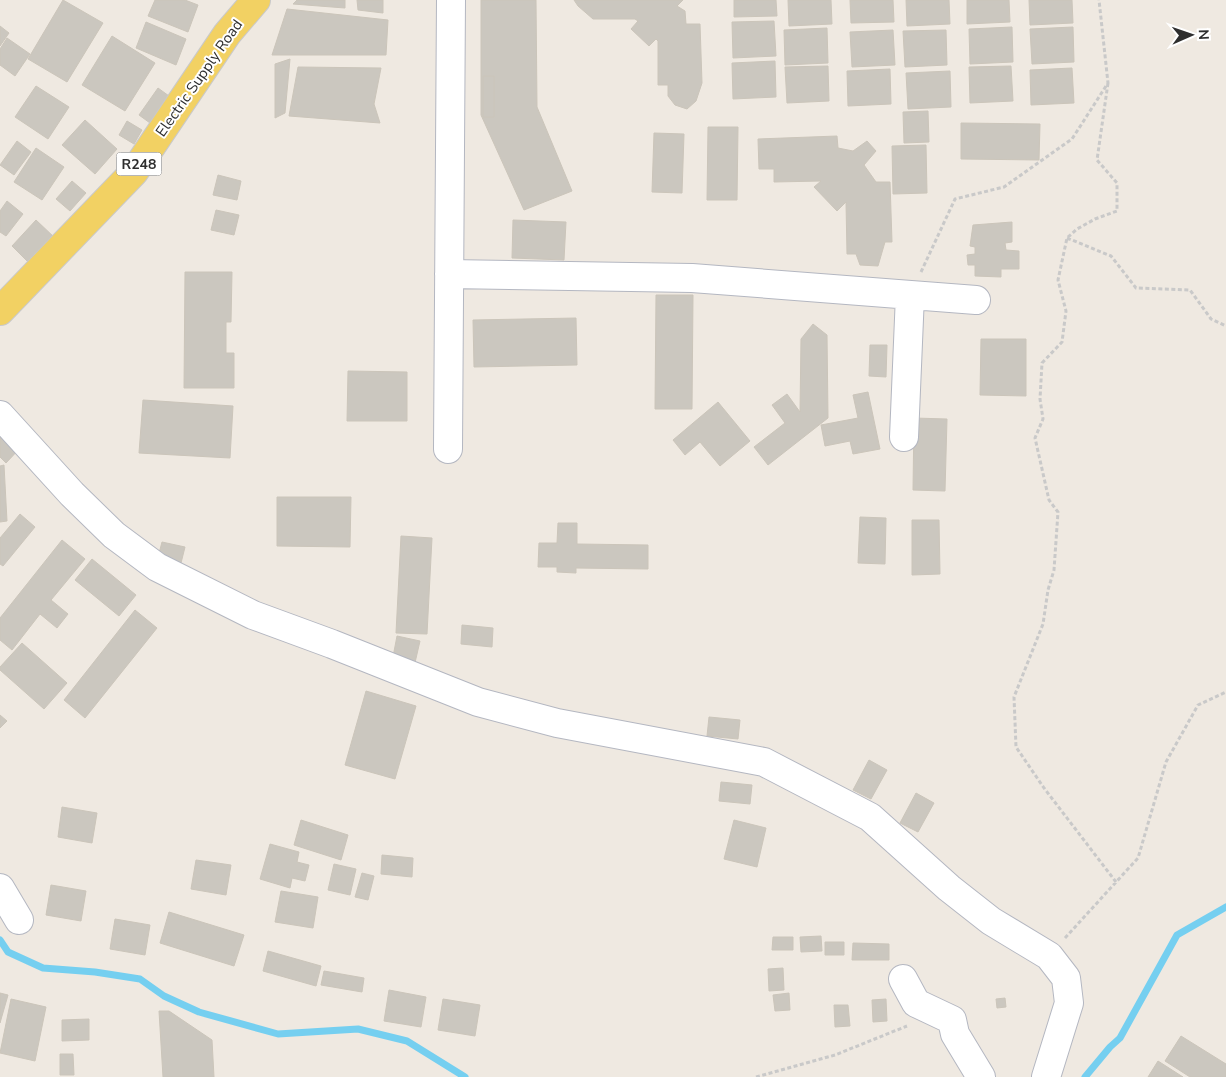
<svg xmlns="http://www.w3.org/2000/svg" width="1226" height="1077" viewBox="0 0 1226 1077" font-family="'Nunito Sans',sans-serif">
<rect width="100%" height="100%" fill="#efe9e1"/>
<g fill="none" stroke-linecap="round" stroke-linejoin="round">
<!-- stream -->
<path stroke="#75cff0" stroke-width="7" d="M 0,940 L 8,952 L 43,968 L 95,972 L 140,979 L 164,996 L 199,1012 L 278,1034 L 358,1029 L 407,1041 L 465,1077
M 1085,1077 L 1110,1047 L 1120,1038 L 1177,935 L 1226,907"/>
</g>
<!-- building -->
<path fill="#cbc7bf" stroke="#cbc5ba" d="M 63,0 L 103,23 L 67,82 L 28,59 Z
M 155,0 L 185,0 L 198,5 L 188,32 L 148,16 Z
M 297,0 L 345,0 L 345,8 L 293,4 Z
M 357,0 L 383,0 L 383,13 L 358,10 Z
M 481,0 L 536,0 L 537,107 L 572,191 L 524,210 L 481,115 Z
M 574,0 L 683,0 L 677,6 L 685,11 L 686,24 L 700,24 L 702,83 L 696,101 L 687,109 L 675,105 L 668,96 L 668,85 L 658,85 L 658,41 L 656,39 L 649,46 L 631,29 L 638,21 L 635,19 L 593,19 L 578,6 Z
M 734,0 L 776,0 L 777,16 L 734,17 Z
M 788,0 L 831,0 L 832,24 L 789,26 Z
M 850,0 L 893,0 L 894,22 L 851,23 Z
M 906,0 L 949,0 L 950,24 L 907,26 Z
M 967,0 L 1009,0 L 1010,22 L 967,24 Z
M 1029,0 L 1072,0 L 1073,23 L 1030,25 Z
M 287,9 L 388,20 L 386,55 L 272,55 Z
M 774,21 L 776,56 L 733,58 L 732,22 Z
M 146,22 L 186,39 L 176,65 L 136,48 Z
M 0,26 L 9,33 L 0,46 Z
M 1012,27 L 1013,62 L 970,64 L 969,29 Z
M 1073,27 L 1074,62 L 1032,64 L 1030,29 Z
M 827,28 L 828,63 L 785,65 L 784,30 Z
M 893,30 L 895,65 L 852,67 L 850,32 Z
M 946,30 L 947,65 L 905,67 L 903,31 Z
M 112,36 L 155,63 L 125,111 L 82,85 Z
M 7,38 L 30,54 L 15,76 L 0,65 L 0,49 Z
M 290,59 L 285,113 L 275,118 L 275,64 Z
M 775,61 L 776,97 L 733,99 L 732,63 Z
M 828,66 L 829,101 L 787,103 L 785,67 Z
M 1011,66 L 1013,101 L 970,103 L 969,67 Z
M 298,67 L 381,68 L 374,104 L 380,123 L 289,116 Z
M 1072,68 L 1074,103 L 1031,105 L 1030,70 Z
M 890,69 L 891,104 L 848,106 L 847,71 Z
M 950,71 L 951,107 L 908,109 L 906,73 Z
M 483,76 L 494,76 L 494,117 L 483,117 Z
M 36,86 L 69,107 L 48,139 L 15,117 Z
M 158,88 L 169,96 L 150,123 L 139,115 Z
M 928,111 L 929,142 L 904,143 L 903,112 Z
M 85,120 L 117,149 L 95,174 L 62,145 Z
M 127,121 L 142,130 L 134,144 L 119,135 Z
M 961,123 L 1040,124 L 1039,160 L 961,159 Z
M 708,127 L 738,127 L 737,200 L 707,200 Z
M 654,133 L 684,134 L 682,193 L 652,192 Z
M 837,136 L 838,148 L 853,151 L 867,141 L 876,151 L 864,165 L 876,182 L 890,182 L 892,242 L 885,242 L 878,266 L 860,265 L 856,254 L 847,254 L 846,202 L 837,211 L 814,187 L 821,181 L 774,182 L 774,169 L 759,169 L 758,139 Z
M 17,141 L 31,152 L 14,175 L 0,165 Z
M 926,145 L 927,193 L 893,194 L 892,146 Z
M 36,148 L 64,167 L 42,200 L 14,182 Z
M 218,175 L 241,181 L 237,200 L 213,195 Z
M 72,181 L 86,193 L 70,211 L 56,199 Z
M 7,201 L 23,214 L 6,236 L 0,232 L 0,211 Z
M 216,210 L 239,215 L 234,235 L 211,230 Z
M 36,220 L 55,238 L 30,264 L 12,246 Z
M 513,220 L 566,222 L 564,260 L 512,258 Z
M 1012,222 L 1012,242 L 1005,243 L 1006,250 L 1019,251 L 1019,269 L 1001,269 L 1001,277 L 975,276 L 975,265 L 968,265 L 967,255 L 975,254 L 975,247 L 970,246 L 973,225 Z
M 185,272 L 232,272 L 231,322 L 226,322 L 226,353 L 234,353 L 234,388 L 184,388 Z
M 656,295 L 693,295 L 692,409 L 655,409 Z
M 576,318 L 577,365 L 474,367 L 473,320 Z
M 813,324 L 827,335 L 828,418 L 768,465 L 754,447 L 785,423 L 772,405 L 787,394 L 800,412 L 801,339 Z
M 981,339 L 1026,339 L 1026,396 L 980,395 Z
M 870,345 L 887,345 L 886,377 L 869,376 Z
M 348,371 L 407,372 L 407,421 L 347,421 Z
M 868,392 L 880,449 L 853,454 L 850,441 L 825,446 L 821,425 L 858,418 L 853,395 Z
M 143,400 L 233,406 L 230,458 L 139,453 Z
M 718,402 L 750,441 L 720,466 L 700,442 L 685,455 L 673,440 Z
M 914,418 L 947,419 L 945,491 L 913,490 Z
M 0,427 L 21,447 L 6,463 L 0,457 Z
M 4,465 L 7,521 L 0,522 L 0,466 Z
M 277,497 L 351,497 L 350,547 L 277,546 Z
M 20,514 L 35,527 L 3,566 L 0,564 L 0,538 Z
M 860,517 L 886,518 L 885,564 L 858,563 Z
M 912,520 L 939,520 L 940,574 L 912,575 Z
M 558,523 L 577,523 L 577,544 L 648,545 L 648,569 L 576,568 L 576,573 L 557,572 L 557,567 L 538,567 L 539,543 L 557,543 Z
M 401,536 L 432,538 L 427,634 L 396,633 Z
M 62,540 L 85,559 L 51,600 L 68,614 L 57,628 L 40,614 L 12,650 L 0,640 L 0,618 Z
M 162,542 L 185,547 L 180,567 L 157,561 Z
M 92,559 L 136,595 L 119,616 L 75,580 Z
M 135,610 L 157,628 L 85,718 L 64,700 Z
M 462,625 L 493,628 L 492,647 L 461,644 Z
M 397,636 L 420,641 L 414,667 L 392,662 Z
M 22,643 L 67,683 L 44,709 L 0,670 L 0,667 Z
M 366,691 L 416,706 L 395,779 L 345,765 Z
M 0,715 L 7,721 L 0,728 Z
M 709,717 L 740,720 L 738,739 L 707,736 Z
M 869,760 L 887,770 L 871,799 L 853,790 Z
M 721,782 L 752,785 L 750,804 L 719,801 Z
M 916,793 L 934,803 L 918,832 L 900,823 Z
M 62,807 L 97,813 L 92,843 L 58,837 Z
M 301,820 L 348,835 L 341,860 L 294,845 Z
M 734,820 L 766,828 L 757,867 L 724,859 Z
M 270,844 L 299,852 L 297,862 L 309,865 L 305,881 L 292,878 L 290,888 L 260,879 Z
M 382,855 L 413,858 L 412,877 L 381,874 Z
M 196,860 L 231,865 L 226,895 L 191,889 Z
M 334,864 L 356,869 L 350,895 L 328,890 Z
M 362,873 L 374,876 L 368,900 L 355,897 Z
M 51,885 L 86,891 L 81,921 L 46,915 Z
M 281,891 L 318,897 L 313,928 L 275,922 Z
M 169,912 L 244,935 L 234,966 L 160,943 Z
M 115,919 L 150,925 L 145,955 L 110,949 Z
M 821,936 L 822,951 L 801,952 L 800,937 Z
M 773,937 L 793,937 L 793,950 L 772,950 Z
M 825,942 L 844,942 L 844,955 L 825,955 Z
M 853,943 L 889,944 L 889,960 L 852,960 Z
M 268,951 L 321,966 L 316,986 L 263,971 Z
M 783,968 L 784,990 L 769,991 L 768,969 Z
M 324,971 L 364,978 L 362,992 L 321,985 Z
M 389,990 L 426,997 L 421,1027 L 384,1021 Z
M 0,993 L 8,995 L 0,1023 Z
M 789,993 L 790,1010 L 775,1011 L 773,995 Z
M 1005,998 L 1006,1007 L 997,1008 L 996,999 Z
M 11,999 L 46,1007 L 35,1061 L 0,1053 Z
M 443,999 L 480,1005 L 475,1036 L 438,1030 Z
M 886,999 L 887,1021 L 873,1022 L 872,1000 Z
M 834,1005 L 848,1005 L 850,1026 L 835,1027 Z
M 159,1011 L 169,1011 L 212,1040 L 214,1077 L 163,1077 Z
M 89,1019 L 89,1040 L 62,1041 L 62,1020 Z
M 1181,1036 L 1226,1064 L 1226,1077 L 1190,1077 L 1165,1061 Z
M 60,1054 L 73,1054 L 74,1075 L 60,1075 Z
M 1158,1061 L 1183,1077 L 1148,1077 Z"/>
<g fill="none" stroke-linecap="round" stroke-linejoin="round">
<!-- minor casing -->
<g stroke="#b4b7c1" stroke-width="30">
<path id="minor" d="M 449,274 L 692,278 L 976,300
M 0,415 L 72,494 L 114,535 L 157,567 L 253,615 L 332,644 L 478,702 L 557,723 L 764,762 L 870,817 L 949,888 L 991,921 L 1049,956 L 1066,978 L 1069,1003 L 1046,1077
M 904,437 L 910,295
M 448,449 L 451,0
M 0,888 L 19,920
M 903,979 L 916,1003 L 952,1020 L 955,1034 L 981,1077"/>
</g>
<!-- major casing -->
<g stroke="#c9c9c9" stroke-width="30">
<path id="major" d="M 0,311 L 134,172 L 227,34 L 256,0"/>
</g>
<!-- path -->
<path stroke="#c9c9c9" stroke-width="3" stroke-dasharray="4 2.5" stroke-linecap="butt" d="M 1108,83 L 1097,160 L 1117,183 L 1117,211 L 1095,219 L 1077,229 L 1067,238 L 1058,280 L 1066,311 L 1062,342 L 1042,363 L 1040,399 L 1043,419 L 1035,438 L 1049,500 L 1058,512 L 1054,570 L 1048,590 L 1043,624 L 1014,697 L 1016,747 L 1044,788 L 1116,882
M 1067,238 L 1111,256 L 1136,288 L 1190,290 L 1211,319 L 1226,326
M 921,272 L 955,199 L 1004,187 L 1072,139 L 1108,83 L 1099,0
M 1065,938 L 1138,858 L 1166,762 L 1198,705 L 1226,692
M 756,1077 L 835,1055 L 907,1026"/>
<!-- minor -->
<use href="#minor" stroke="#fff" stroke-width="28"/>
<!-- major -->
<use href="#major" stroke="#f2d163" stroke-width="28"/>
</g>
<g text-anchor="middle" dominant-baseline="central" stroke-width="4" stroke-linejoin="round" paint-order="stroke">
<!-- shield labels -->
<rect fill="#fff" stroke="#6d6d6d" stroke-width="1" x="116.5" y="152.5" width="45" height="23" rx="4"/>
<g font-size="14" font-weight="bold" fill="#2e2e2e">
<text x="139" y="164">R248</text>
</g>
<!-- street labels -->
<g font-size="15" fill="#2e2e2e" stroke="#fff">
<text transform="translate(199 78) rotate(-55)">Electric Supply Road</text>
</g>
</g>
<!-- north arrow -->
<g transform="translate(1191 35) rotate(88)" stroke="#ffffff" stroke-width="4" paint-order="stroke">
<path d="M0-4L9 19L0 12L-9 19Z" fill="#2e2e2e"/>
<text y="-8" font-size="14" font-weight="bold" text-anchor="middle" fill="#2e2e2e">N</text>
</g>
</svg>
